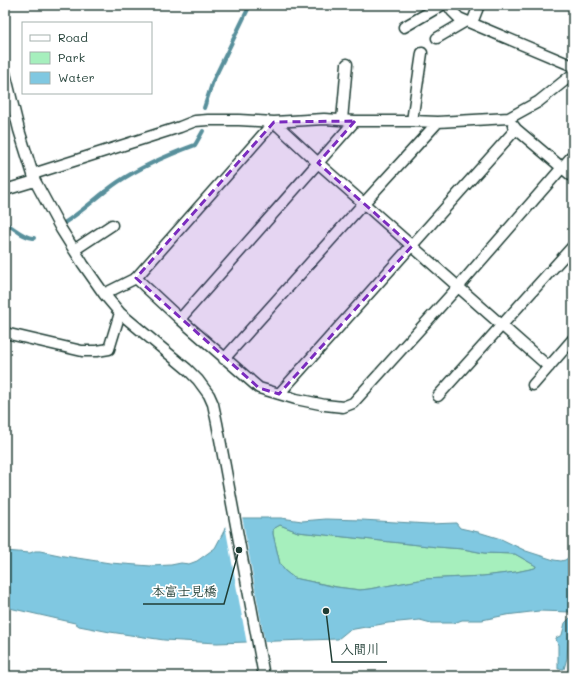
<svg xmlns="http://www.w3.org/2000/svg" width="578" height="681" viewBox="0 0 578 681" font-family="Mali,'Klee One',sans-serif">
<rect width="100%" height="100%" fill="#fff"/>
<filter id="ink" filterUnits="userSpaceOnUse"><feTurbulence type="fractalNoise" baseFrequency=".025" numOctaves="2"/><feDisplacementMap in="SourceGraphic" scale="8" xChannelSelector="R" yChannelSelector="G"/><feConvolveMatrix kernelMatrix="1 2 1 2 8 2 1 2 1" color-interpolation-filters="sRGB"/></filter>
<g filter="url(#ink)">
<!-- green -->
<path fill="#a6efbd" stroke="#629678" d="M 280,525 L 298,532 L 419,545 L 437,547 L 463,549 L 484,553 L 515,554 L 536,566 L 536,567 L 535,568 L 516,572 L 483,576 L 425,579 L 369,589 L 360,590 L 337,587 L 294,578 L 285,571 L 280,564 L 273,534 L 273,529 Z"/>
<!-- water -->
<path fill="#80c8e1" stroke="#59909c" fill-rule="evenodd" d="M 236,518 L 281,518 L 302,521 L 326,519 L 362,520 L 429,524 L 456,523 L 460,528 L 478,532 L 501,539 L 526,551 L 554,560 L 561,561 L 565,560 L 568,558 L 573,558 L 573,613 L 571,612 L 539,611 L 506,615 L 482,620 L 462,620 L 454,623 L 431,623 L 420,620 L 388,623 L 349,630 L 338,639 L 217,643 L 164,640 L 110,632 L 79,626 L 75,623 L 5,607 L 5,551 L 30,553 L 35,551 L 40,551 L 64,556 L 110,563 L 151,566 L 171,565 L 181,563 L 189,564 L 197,561 L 215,548 L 223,533 L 225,527 L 231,520 ZM 280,525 L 298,532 L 419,545 L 437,547 L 463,549 L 484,553 L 515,554 L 536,566 L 536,567 L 535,568 L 516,572 L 483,576 L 425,579 L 369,589 L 360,590 L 336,587 L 294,578 L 285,571 L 280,564 L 273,534 L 273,529 Z
M 573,615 L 573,629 L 570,637 L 568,642 L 567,658 L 564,669 L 558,669 L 558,645 L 556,639 L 556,638 L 562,635 L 565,623 Z"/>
<!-- pier -->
<path fill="#fff" d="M 236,516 L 242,516 L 265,643 L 247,644 L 225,525 L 230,519 Z"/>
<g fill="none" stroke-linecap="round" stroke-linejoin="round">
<!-- stream -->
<path stroke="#59909c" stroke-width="4" d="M 204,108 L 213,81 L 250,5
M 5,223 C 13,227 25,239 34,238
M 64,223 C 83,211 99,195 118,182 C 142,166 168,155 195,145 L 203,131"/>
<!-- minor casing -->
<g stroke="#1f3d34" stroke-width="13">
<path id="minor" d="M 448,5 L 452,11 L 459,18 L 573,66
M 472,23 L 479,5
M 404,27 L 442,5
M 437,38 L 466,21
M 5,73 L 19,130 L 35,181 L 61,229 L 83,264 L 104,294 L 120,313 L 187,369 L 198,380 L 209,395 L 213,404 L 217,423 L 264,676
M 342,120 L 347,64
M 412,121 L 422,53
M 513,125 L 516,129 L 573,177
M 33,174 L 180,127 L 195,121 L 208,120 L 239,120 L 274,122 L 324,119 L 355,121 L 412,121 L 438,122 L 509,118 L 538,102 L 573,74
M 5,190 L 35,181
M 74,250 L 112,225
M 136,278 L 180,319 L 259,388 L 296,399 L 325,405 L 343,407 L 353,403 L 458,287 L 573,155
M 104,294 L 136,278 L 274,122 L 318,163 L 549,367
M 180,319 L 355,121
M 5,333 L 82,351 L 97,351 L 109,349 L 120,313
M 224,359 L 363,204 L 438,122
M 533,385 L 573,339
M 279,394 L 516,129
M 438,396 L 573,246"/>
</g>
<!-- minor -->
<use href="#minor" stroke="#fff" stroke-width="10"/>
</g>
</g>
<!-- marked area -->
<path fill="#7b2cbf" fill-opacity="0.2" stroke="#7b2cbf" stroke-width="3" stroke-dasharray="8 5" stroke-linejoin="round" d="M 355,121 L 318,163 L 412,246 L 279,394 L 259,388 L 136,278 L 274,122 Z"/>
<!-- callouts -->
<path fill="none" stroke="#1f3d34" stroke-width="1.5" d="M239 550L224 604H143M326 611L332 662H387"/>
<g fill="#1f3d34" stroke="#fff" stroke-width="1.5">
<circle cx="239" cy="550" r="4"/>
<circle cx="326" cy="611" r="4"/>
</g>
<g font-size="13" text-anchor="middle" font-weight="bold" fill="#1f3d34" stroke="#fff" stroke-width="3.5" stroke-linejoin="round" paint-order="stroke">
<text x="184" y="596">本富士見橋</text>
<text x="360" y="654">入間川</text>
</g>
<!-- margin -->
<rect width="578" height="681" fill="none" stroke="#fff" stroke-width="20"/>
<rect x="10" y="10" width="558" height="661" fill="none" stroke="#1f3d34" stroke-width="1.5" filter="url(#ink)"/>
<!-- legend -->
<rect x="22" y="22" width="130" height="72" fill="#ffffff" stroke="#a5b1ae"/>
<rect x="30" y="35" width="20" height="6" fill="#ffffff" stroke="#a5b1ae"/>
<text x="58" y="42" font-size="12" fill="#1f3d34">Road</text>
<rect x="30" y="52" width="20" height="12" fill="#a6efbd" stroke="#a5b1ae"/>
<text x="58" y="62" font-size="12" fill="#1f3d34">Park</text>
<rect x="30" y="72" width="20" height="12" fill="#80c8e1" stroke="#a5b1ae"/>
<text x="58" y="82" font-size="12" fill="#1f3d34">Water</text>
</svg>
